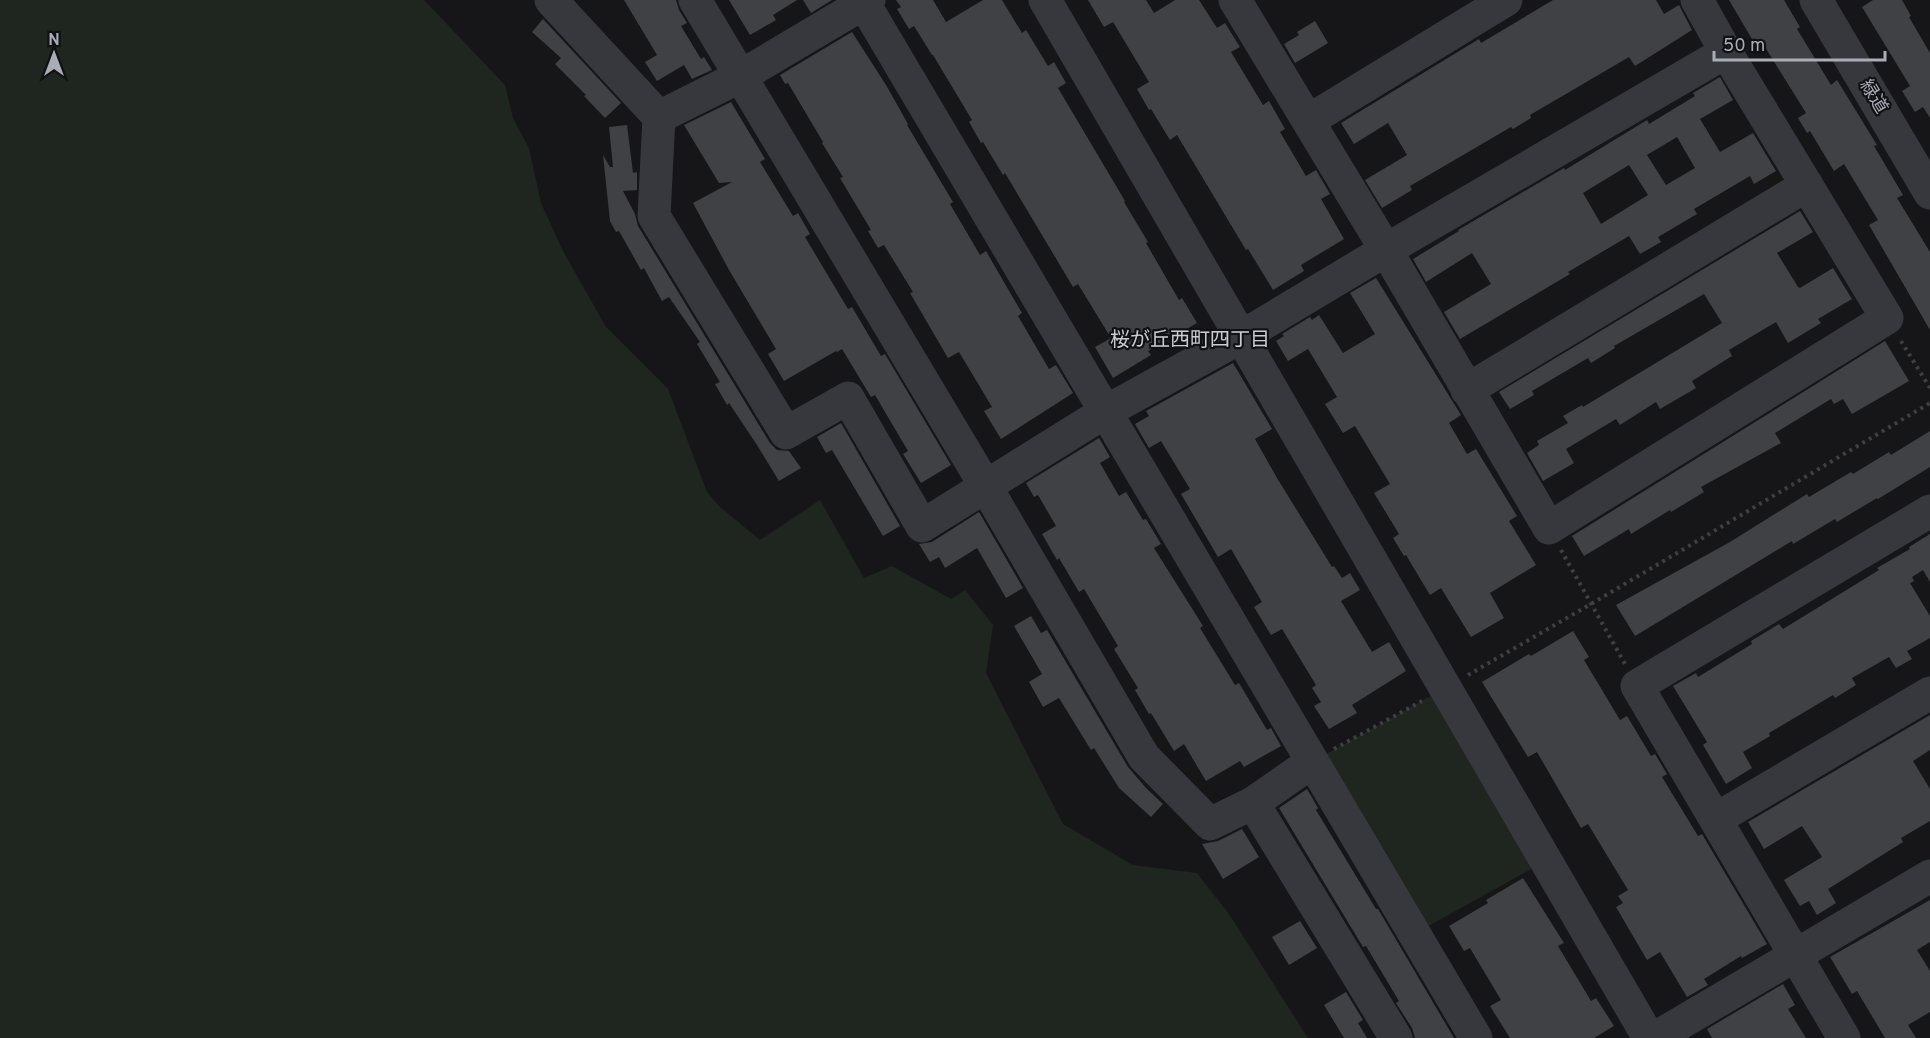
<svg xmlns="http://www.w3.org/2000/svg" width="1930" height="1038" viewBox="0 0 1930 1038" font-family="Overpass,'Noto Sans JP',sans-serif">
<rect width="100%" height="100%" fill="#161618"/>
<!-- green -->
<path fill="#1e261f" d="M 0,0 L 424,0 L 505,85 L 513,118 L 529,148 L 541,203 L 563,251 L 606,327 L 668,389 L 707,492 L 719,506 L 760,540 L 820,500 L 864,578 L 892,566 L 951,599 L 965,590 L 993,625 L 986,673 L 1063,824 L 1133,865 L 1197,873 L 1229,914 L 1308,1038 L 0,1038 Z
M 1445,688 L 1546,861 L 1414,934 L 1312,762 Z"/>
<!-- building -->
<path fill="#404145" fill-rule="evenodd" d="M 624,0 L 676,0 L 679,10 L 687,23 L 681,26 L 701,59 L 704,57 L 712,70 L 692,79 L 684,65 L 657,81 L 645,62 L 657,55 Z
M 729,0 L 797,0 L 773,15 L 776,20 L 750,35 Z
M 803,0 L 832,0 L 811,13 Z
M 896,0 L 933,0 L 946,22 L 983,0 L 1002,0 L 1022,33 L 1026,30 L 1048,66 L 1054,62 L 1066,83 L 1058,88 L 1125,201 L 1124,202 L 1148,242 L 1146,243 L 1179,300 L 1182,298 L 1197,323 L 1148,351 L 1151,355 L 1113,378 L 1095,347 L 1111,338 L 1078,284 L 1073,287 L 1005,173 L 1003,175 L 983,142 L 981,143 L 969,122 L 972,120 L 933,55 L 932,55 L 914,26 L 909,29 L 897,9 L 901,7 Z
M 1088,0 L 1146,0 L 1154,13 L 1175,0 L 1199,0 L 1217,28 L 1225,23 L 1240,47 L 1231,52 L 1263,105 L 1269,101 L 1285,129 L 1280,132 L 1306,176 L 1316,170 L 1330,194 L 1321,199 L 1344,239 L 1301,265 L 1304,271 L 1273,290 L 1248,249 L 1246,250 L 1177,135 L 1170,140 L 1151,109 L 1149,110 L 1137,89 L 1149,82 L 1113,22 L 1104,27 Z
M 1553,0 L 1656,0 L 1664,14 L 1679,5 L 1692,30 L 1635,66 L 1629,57 L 1530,115 L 1531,118 L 1513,129 L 1511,127 L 1410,186 L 1412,190 L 1382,208 L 1365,180 L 1407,155 L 1388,123 L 1354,144 L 1341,123 L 1479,39 L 1481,43 Z
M 1729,0 L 1784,0 L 1800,27 L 1797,29 L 1831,85 L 1837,80 L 1877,145 L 1874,146 L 1903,195 L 1897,198 L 1930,252 L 1930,330 L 1869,225 L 1878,220 L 1844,164 L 1834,171 L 1810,131 L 1807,133 L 1798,118 L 1806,113 L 1765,47 L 1759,51 Z
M 1873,0 L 1902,0 L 1911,16 L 1909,17 L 1930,53 L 1930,118 L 1923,107 L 1915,112 L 1902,91 L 1910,86 L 1862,7 Z
M 543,19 L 621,103 L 605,118 L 584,96 L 586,95 L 555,64 L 561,58 L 532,32 Z
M 1315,21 L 1328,43 L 1295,63 L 1284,44 L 1299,35 L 1297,32 Z
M 852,32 L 886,85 L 908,124 L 907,125 L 953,202 L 950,204 L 980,255 L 986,251 L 1001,277 L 1022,313 L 1018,316 L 1049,369 L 1056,365 L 1073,393 L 1001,439 L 984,411 L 992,407 L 959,352 L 948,358 L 910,293 L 913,292 L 884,245 L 878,248 L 868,231 L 871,230 L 840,178 L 843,177 L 822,143 L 823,142 L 788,83 L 785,84 L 780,75 Z
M 1720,77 L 1733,100 L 1700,119 L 1720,152 L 1753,133 L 1776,171 L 1754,184 L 1750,176 L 1694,209 L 1697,214 L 1658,237 L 1661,242 L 1640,254 L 1629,236 L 1568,272 L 1570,274 L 1460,339 L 1444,312 L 1491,284 L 1472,253 L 1426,282 L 1413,259 L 1459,231 L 1458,230 L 1564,168 L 1565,170 L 1647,120 L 1649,124 L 1695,96 L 1693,93 ZM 1677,137 L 1695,168 L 1666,185 L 1647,155 ZM 1629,165 L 1648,195 L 1601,224 L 1583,193 Z
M 731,102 L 765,159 L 760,162 L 793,216 L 798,213 L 810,234 L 805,237 L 848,309 L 852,307 L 881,356 L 885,354 L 951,465 L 921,483 L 903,454 L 908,451 L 875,395 L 871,397 L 842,349 L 837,352 L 836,351 L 784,381 L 768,354 L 776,349 L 729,270 L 693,203 L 732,182 L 719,183 L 684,125 Z
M 627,125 L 633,173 L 637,172 L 637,190 L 623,191 L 635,214 L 638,226 L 770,443 L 777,450 L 789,451 L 801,468 L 779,481 L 757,445 L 729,403 L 727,405 L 715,384 L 720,382 L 697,344 L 700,342 L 669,297 L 662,301 L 644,268 L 641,270 L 619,231 L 616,232 L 610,221 L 603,155 L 610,167 L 613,167 L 609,127 Z
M 1800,211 L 1813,232 L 1777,253 L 1798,287 L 1800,288 L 1833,268 L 1852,299 L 1818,319 L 1821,323 L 1788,343 L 1776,322 L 1729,350 L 1732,356 L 1692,381 L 1696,388 L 1660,409 L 1656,402 L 1620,425 L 1616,419 L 1566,449 L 1574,463 L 1543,481 L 1527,453 L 1539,445 L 1537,441 L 1568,423 L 1563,416 L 1582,405 L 1583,407 L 1722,323 L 1704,294 L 1614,346 L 1615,348 L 1591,363 L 1588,358 L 1532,391 L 1534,395 L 1510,409 L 1499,392 Z
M 1376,278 L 1461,415 L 1449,423 L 1467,454 L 1476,449 L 1517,516 L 1509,521 L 1536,565 L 1490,593 L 1504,618 L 1471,637 L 1441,588 L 1430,595 L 1406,555 L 1404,556 L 1393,538 L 1399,534 L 1374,493 L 1390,484 L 1355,426 L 1343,433 L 1325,404 L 1337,397 L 1308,349 L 1288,361 L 1276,341 L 1284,336 L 1282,334 L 1310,317 L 1312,320 L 1319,315 L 1343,353 L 1375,334 L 1350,293 Z
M 1885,341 L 1909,381 L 1852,414 L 1843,399 L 1834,404 L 1831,399 L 1775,433 L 1781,443 L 1701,487 L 1704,492 L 1671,512 L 1670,510 L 1631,534 L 1629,529 L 1584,556 L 1572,536 Z
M 1233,363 L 1272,429 L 1255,439 L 1277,478 L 1332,567 L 1334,566 L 1342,578 L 1350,573 L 1360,590 L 1341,601 L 1372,652 L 1389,642 L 1406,671 L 1352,705 L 1357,713 L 1329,729 L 1314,706 L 1321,702 L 1312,688 L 1316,685 L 1282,629 L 1271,635 L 1254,607 L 1262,602 L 1231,549 L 1218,557 L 1181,494 L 1190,489 L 1161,441 L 1149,448 L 1135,424 L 1149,416 L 1146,411 Z
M 841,423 L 900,526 L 883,536 L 832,450 L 826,453 L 817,437 Z
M 1930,431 L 1930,467 L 1878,499 L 1877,498 L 1837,522 L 1835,519 L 1793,544 L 1792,541 L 1635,636 L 1616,605 L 1730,542 L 1807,494 L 1809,497 L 1851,472 L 1853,474 L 1889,452 L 1891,455 Z
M 1099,438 L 1110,457 L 1100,463 L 1119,496 L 1126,492 L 1143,520 L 1146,519 L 1161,544 L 1154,548 L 1203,626 L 1200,628 L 1235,685 L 1239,683 L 1267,730 L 1271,728 L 1281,746 L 1244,767 L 1240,761 L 1206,781 L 1184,744 L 1174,751 L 1151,713 L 1149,714 L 1135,690 L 1138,688 L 1114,649 L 1118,646 L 1084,589 L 1079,592 L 1059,558 L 1057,560 L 1042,534 L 1056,526 L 1038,495 L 1034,497 L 1026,483 Z
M 979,512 L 1023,588 L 1006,598 L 977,548 L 945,568 L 939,557 L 930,562 L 919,544 L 932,542 Z
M 1930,534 L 1930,582 L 1923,570 L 1912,577 L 1914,581 L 1910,583 L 1930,616 L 1930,638 L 1907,651 L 1912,659 L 1896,668 L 1889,657 L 1852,678 L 1856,685 L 1835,698 L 1833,695 L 1769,733 L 1770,736 L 1743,752 L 1752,768 L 1726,784 L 1703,745 L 1707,742 L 1673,686 L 1696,673 L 1698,677 L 1752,644 L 1751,641 L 1779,624 L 1783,629 L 1879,570 L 1877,568 L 1910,549 L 1909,547 Z
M 1031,616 L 1041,633 L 1047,630 L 1128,767 L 1146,788 L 1163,804 L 1151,817 L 1119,788 L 1094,748 L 1091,750 L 1059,698 L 1043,707 L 1029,682 L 1042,674 L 1014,626 Z
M 1573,631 L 1589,657 L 1584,660 L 1620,720 L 1627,716 L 1651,756 L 1655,754 L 1667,774 L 1662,777 L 1698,836 L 1702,834 L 1767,944 L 1742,958 L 1741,956 L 1704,979 L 1708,985 L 1687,997 L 1660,952 L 1647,960 L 1616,907 L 1623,903 L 1618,896 L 1628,890 L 1588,824 L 1581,828 L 1537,752 L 1528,757 L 1482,682 L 1529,654 L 1531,656 Z
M 1930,715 L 1930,750 L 1913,761 L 1930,789 L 1930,821 L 1901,838 L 1903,842 L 1828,889 L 1836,903 L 1817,915 L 1809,901 L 1800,906 L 1784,880 L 1822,857 L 1802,826 L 1764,849 L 1748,822 Z
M 1307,789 L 1318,808 L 1316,810 L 1376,909 L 1378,909 L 1454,1038 L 1415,1038 L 1412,1028 L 1396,1003 L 1399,1001 L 1366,946 L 1363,947 L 1279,808 Z
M 1242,829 L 1259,857 L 1223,879 L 1202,844 L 1218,841 Z
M 1523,878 L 1564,943 L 1558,946 L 1591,1001 L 1596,998 L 1614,1026 L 1594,1038 L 1510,1038 L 1490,1006 L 1501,1000 L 1470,948 L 1464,951 L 1449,926 L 1488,903 L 1486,900 Z
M 1930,900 L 1930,942 L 1917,950 L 1930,971 L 1930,1012 L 1908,1025 L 1916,1038 L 1885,1038 L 1857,991 L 1852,994 L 1830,957 Z
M 1300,921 L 1317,948 L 1289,965 L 1272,937 Z
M 1783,984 L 1795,1005 L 1788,1009 L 1806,1038 L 1712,1038 L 1707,1029 Z
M 1346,992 L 1363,1020 L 1358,1023 L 1367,1038 L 1344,1038 L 1324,1005 Z"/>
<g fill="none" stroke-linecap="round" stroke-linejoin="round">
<!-- path -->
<path stroke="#3d3f44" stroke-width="4" stroke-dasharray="3 4.5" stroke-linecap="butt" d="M 1901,341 L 1930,388
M 1561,550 L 1625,664
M 1468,675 L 1591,604 L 1930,403
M 1334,749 L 1422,701"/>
<!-- minor -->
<path stroke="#37383d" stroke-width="33" d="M 551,0 L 659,117 L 654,216 L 786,433 L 848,398 L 922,526 L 1105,412 L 1241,337 L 1386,250 L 1726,52
M 695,0 L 986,487 L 1144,757 L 1210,824 L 1253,803 L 1312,762
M 862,0 L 1476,1038
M 1045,0 L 1649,1038
M 1235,0 L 1386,250 L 1549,528 L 1887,318 L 1726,52 L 1697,0
M 1816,0 L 1930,193
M 659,117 L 741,76 L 869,0
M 1308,121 L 1506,0
M 1467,390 L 1807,185
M 1253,803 L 1396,1038
M 1716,819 L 1930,693
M 1655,1038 L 1930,876
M 1844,1038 L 1637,686 L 1930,511"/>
</g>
<g text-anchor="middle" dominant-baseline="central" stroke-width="4.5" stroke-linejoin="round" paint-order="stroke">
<!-- street labels -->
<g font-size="18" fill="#a8adb8" stroke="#111113">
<text transform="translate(1873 97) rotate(59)">緑道</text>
</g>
<!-- neighbourhood labels -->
<g font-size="20" fill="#c9ccd4" stroke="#111113">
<text x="1190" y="341">桜が丘西町四丁目</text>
</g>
</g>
<!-- north arrow -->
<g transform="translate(54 54)" stroke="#111113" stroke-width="4.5" paint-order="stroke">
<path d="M0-4.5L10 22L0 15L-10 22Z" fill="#a8adb8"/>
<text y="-9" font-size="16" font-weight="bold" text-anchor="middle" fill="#a8adb8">N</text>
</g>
<!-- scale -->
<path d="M1714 51v9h171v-9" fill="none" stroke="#a8adb8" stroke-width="3"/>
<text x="1723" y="51" font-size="18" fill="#a8adb8" stroke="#111113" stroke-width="4.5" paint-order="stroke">50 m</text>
</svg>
